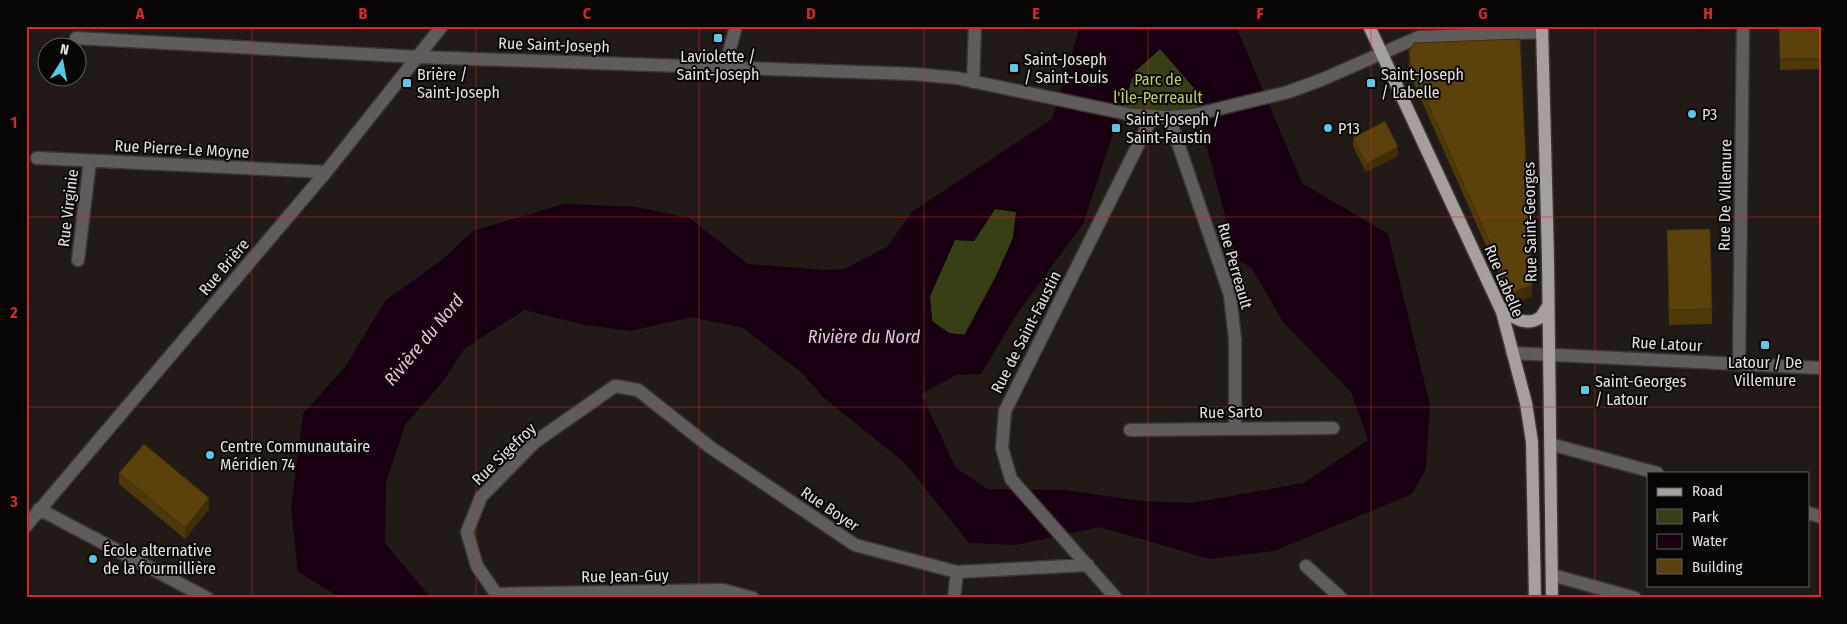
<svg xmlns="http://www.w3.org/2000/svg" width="1847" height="624" viewBox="0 0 1847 624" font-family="'Fira Sans Condensed',sans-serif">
<rect width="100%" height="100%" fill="#211a16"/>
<!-- green -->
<path fill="#383e15" d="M 1160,49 L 1194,87 L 1200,108 L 1169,117 L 1122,108 L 1135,72 Z
M 995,209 L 1016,212 L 1013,238 L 997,274 L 964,335 L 949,333 L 932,321 L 930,296 L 955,240 L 974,241 Z"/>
<!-- water -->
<path fill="#180012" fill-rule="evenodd" d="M 1080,26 L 1236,26 L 1302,183 L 1388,234 L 1430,405 L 1426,469 L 1412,494 L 1274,551 L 1210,559 L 1100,527 L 1015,545 L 969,543 L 904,462 L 824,398 L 801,372 L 743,328 L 692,317 L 630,331 L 586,325 L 524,310 L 464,349 L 444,380 L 405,425 L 386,482 L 385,543 L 431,598 L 341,598 L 298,572 L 291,507 L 303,414 L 345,367 L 385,301 L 443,259 L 473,231 L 564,204 L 637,207 L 689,218 L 748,264 L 824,270 L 844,269 L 887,247 L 912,212 L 1052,119 ZM 1160,49 L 1194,88 L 1206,144 L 1237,260 L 1251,267 L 1283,322 L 1351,392 L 1368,440 L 1304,483 L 1191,503 L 1142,501 L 1064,490 L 988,489 L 956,468 L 921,394 L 956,375 L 981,374 L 1016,315 L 1083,224 L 1134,72 ZM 995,209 L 1016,212 L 1013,238 L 997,274 L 965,335 L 949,333 L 932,321 L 930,296 L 955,240 L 974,241 Z"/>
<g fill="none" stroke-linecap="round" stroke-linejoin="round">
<!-- minor casing -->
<g stroke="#3d3632" stroke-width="15">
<path id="minor" d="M 76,38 L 418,57 L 914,74 L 957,78 L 1133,115 L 1169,117 L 1193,115 L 1288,92 L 1321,80 L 1419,37 L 1542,32
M 725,67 L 736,26
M 973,82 L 975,26
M 1169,117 L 1230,295 L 1235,339 L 1235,429
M 37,158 L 326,172
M 78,260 L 90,161
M 1512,353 L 1821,368
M 1739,364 L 1743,26
M 1130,430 L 1333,428
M 1550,444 L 1657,473
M 39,509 L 207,598
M 1808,513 L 1821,517
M 26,526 L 326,172 L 442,26
M 1306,566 L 1341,598
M 1552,575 L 1635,598
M 496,594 L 723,590 L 753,598
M 499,598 L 477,566 L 467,532 L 481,497 L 535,442 L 615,386 L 638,390 L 710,447 L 855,545 L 957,572 L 1088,565
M 954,598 L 957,572
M 1116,598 L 1011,479 L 1002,448 L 1005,411 L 1152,117"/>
</g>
<!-- major casing -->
<g stroke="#3d3632" stroke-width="15">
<path id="major" d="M 1369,26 L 1502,312 L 1526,403 L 1532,442 L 1535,598
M 1542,26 L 1548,259 L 1552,598
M 1500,307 C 1512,317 1526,328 1541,317 L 1548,306"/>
</g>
<!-- minor -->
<use href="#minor" stroke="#615c5c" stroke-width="12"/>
<!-- major -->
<use href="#major" stroke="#a79e9e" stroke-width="12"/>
</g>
<!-- wall -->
<path fill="#4e390b" d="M 1779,26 L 1821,26 L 1821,103 L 1820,69 L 1780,70 Z
M 1409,51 L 1532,296 L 1512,304 L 1411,77 L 1409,62 Z
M 1353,138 L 1398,156 L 1366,172 L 1353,146 Z
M 1667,230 L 1712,309 L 1712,324 L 1669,325 Z
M 119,473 L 209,509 L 185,539 L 119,484 Z"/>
<!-- shaded-wall -->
<path fill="#402e09" d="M 1398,147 L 1398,156 L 1366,172 L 1366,164 Z
M 1532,285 L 1532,296 L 1512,304 L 1512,293 Z
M 209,498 L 209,509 L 185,539 L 185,528 Z"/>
<!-- building -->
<path fill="#5b420d" stroke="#402e09" d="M 1779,26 L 1821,26 L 1821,92 L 1820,59 L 1780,59 Z
M 1520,39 L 1532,285 L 1512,293 L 1411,66 L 1409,51 L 1414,43 Z
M 1385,121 L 1398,147 L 1366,164 L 1353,138 Z
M 1710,229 L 1712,309 L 1669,310 L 1667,230 Z
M 144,444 L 209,498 L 185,528 L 119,473 Z"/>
<!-- grid -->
<path fill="none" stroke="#d62828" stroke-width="1" stroke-opacity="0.55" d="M 252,26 L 252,598M 476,26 L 476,598M 699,26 L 699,598M 924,26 L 924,598M 1148,26 L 1148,598M 1371,26 L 1371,598M 1595,26 L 1595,598M 26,217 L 1821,217M 26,407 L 1821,407"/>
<!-- markers -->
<g fill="#5cc7e8" stroke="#080605" stroke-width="2">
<rect x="713" y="33" width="10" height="10" rx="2.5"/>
<rect x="1009" y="63" width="10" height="10" rx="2.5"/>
<rect x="402" y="78" width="10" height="10" rx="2.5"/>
<rect x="1366" y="78" width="10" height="10" rx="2.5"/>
<circle cx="1692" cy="114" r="5"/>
<rect x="1111" y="123" width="10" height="10" rx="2.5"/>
<circle cx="1328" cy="128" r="5"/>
<rect x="1760" y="340" width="10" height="10" rx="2.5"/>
<rect x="1580" y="385" width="10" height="10" rx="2.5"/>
<circle cx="210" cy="455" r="5"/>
<circle cx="93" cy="559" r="5"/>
</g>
<g text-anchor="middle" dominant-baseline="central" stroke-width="4" stroke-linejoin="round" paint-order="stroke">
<!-- street labels -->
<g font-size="16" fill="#e6e1de" stroke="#080605">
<text transform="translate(554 45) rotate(2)">Rue Saint-Joseph</text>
<text transform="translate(182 149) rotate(3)">Rue Pierre-Le Moyne</text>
<text transform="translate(1725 195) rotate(-89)">Rue De Villemure</text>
<text transform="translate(68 208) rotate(-83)">Rue Virginie</text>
<text transform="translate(1530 222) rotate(-91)">Rue Saint-Georges</text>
<text transform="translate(1235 266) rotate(74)">Rue Perreault</text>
<text transform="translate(224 267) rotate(-50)">Rue Brière</text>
<text transform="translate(1504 281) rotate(67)">Rue Labelle</text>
<text transform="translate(1026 332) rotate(-63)">Rue de Saint-Faustin</text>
<text transform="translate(1667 344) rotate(3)">Rue Latour</text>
<text transform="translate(1231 412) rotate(-1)">Rue Sarto</text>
<text transform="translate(504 454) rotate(-44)">Rue Sigefroy</text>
<text transform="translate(830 509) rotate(34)">Rue Boyer</text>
<text transform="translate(625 576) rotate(-1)">Rue Jean-Guy</text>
</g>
<!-- poi labels -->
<g font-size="16" fill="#e6e1de" stroke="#080605" text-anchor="start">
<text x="718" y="56" text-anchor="middle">Laviolette /<tspan x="718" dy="18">Saint-Joseph</tspan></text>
<text x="1024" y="59">Saint-Joseph<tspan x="1024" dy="18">/ Saint-Louis</tspan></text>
<text x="417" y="74">Brière /<tspan x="417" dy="18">Saint-Joseph</tspan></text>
<text x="1381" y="74">Saint-Joseph<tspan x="1381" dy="18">/ Labelle</tspan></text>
<text x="1702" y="114">P3</text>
<text x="1126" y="119">Saint-Joseph /<tspan x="1126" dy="18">Saint-Faustin</tspan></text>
<text x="1338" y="128">P13</text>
<text x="1765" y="362" text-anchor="middle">Latour / De<tspan x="1765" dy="18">Villemure</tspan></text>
<text x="1595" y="381">Saint-Georges<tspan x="1595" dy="18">/ Latour</tspan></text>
<text x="220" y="446">Centre Communautaire<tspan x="220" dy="18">Méridien 74</tspan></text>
<text x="103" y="550">École alternative<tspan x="103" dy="18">de la fourmillière</tspan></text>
</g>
<!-- park labels -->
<g font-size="16" fill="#c0d250" stroke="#080605">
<text x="1158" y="79">Parc de<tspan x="1158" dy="18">l'Île-Perreault</tspan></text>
</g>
<!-- water labels -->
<g font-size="18" font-style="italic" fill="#f8b9e6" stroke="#080605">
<text x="864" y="337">Rivière du Nord</text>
<text transform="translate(424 340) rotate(-50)">Rivière du Nord</text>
</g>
</g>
<!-- border -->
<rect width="1847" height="624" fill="none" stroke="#080605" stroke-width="55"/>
<!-- legend -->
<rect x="1647" y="472" width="162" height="115" fill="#080605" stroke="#615e5c"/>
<rect x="1657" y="488" width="25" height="8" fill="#a79e9e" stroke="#615e5c"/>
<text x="1692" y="496" font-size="15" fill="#e6e1de">Road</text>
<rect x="1657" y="509" width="25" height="15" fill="#383e15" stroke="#615e5c"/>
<text x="1692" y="522" font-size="15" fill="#e6e1de">Park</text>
<rect x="1657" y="534" width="25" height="15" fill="#180012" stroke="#615e5c"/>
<text x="1692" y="546" font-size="15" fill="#e6e1de">Water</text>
<rect x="1657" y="559" width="25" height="15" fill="#5b420d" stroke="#615e5c"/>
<text x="1692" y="572" font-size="15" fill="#e6e1de">Building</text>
<!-- north arrow -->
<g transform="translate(62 62) rotate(11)"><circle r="24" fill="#080605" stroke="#615e5c"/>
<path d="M0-4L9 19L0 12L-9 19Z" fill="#5cc7e8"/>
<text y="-8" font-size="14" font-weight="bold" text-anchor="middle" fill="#e6e1de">N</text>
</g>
<rect x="28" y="28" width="1792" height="568" fill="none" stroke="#d62828" stroke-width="2"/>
<g font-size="16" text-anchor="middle" font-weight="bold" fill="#d62828">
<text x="140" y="19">A</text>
<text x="363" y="19">B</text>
<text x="587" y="19">C</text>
<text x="811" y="19">D</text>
<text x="1036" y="19">E</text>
<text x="1260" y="19">F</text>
<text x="1483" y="19">G</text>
<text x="1708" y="19">H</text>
<text x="14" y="128">1</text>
<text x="14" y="318">2</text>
<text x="14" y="507">3</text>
</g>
</svg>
